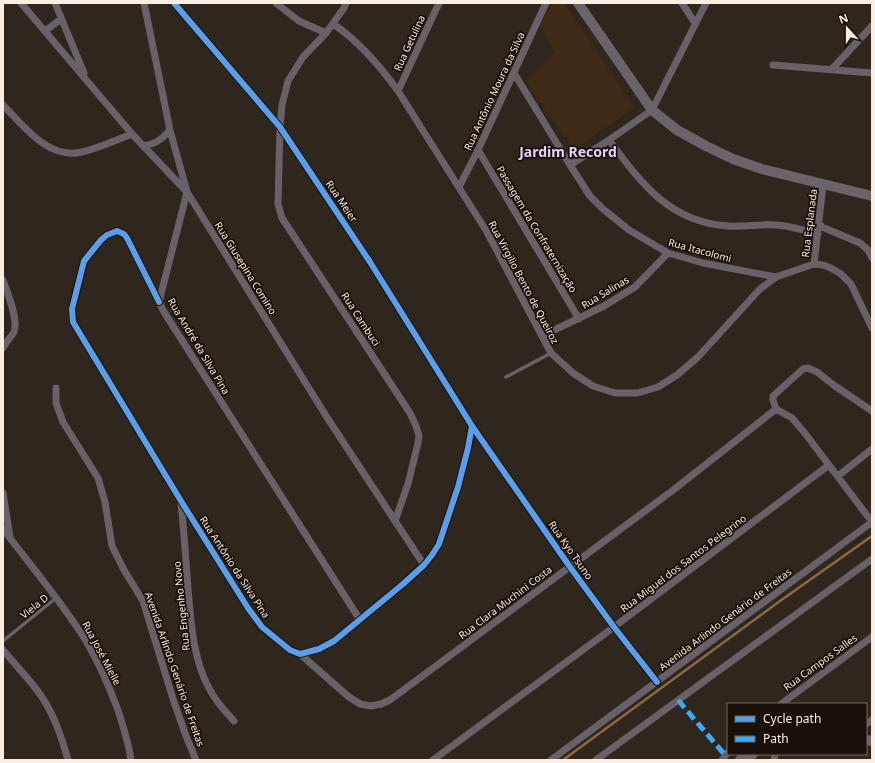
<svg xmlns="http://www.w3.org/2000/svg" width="875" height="763" viewBox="0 0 875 763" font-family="'Noto Sans',sans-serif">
<rect width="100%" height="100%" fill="#2f261d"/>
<!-- built -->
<path fill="#3f2b15" d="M 553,3 L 565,3 L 635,108 L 574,149 L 525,81 L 554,52 L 540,25 Z"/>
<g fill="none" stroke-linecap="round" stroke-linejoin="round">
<!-- stream -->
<path stroke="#8e6842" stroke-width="2.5" d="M 563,760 L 780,601 L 872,536"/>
<!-- lane -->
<path stroke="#686268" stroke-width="3.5" d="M 506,377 L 551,353
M 3,641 L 56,598"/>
<!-- street -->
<path stroke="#686268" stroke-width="7" d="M 21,3 L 132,134 L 187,192 L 328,419 L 424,565
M 55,3 L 84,73
M 144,3 L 170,130 L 187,192 L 159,302 L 164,312 L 360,620
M 174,3 L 280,127 L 370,262 L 472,426 L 570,567 L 614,627 L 657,682
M 276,3 L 299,21 L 326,33
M 346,3 L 344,8 L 326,33 L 303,57 L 288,81 L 282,105 L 280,127 L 278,204 L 282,218 L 410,413 L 416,426 L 419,436 L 418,443 L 408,484 L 395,521
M 682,3 L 695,23
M 333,24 C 359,41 380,66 398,91 L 487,232 L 551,353 L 573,373 L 593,386 L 615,393 L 638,393 L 658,387 L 677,375 L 698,357 L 759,290 L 776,277 L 814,264 L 823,265 L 831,268 L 841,274 L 851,284 L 872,328
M 45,31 L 61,19
M 773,65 L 872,73
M 832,69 L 872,26
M 514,73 L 570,165 L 590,196 L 603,209 L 629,230 L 668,253 L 703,263 L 776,277
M 398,91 L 439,3
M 3,105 C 24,126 48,160 82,152 C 99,148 116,140 132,134
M 609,140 C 641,183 669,222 728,226 C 744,227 760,224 776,225 C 791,226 804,230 818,234
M 144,146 C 157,143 161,140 170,130
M 478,150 L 579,319
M 570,165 L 609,140 L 652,110 L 706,3
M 459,187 L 478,150 L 546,3
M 819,223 L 822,227 L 860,243 L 868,250 L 872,258
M 814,264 L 823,185
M 3,280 C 7,292 19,320 14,332 C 11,337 6,342 3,348
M 159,302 L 127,238 L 124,234 L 117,231 L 107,235 L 101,240 L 84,261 L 72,309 L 73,322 L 181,501 L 248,608 L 262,627 L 290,650 L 300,654 L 319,649 L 334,641 L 403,584 L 424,565 L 432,555 L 439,544 L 458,487 L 468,448 L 472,426
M 542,336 L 604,306 L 635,287 L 668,253
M 56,388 L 56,403 L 63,422 L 98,478 L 105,502 L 112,546 L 124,570 L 143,601 L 174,702 L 186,736 L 196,760
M 776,409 L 792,418 L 804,432 L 872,522
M 776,409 L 773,400 L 773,396 L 803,369 L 808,368 L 817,372 L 835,386 L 872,411
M 838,476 L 872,449
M 3,493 L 10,537
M 181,503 C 184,532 186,560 188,589 C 191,623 193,660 210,690 C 216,702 226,712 234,721
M 3,529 C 31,566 62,602 86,641 C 99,663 109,686 118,710 C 123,727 129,743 131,760
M 3,650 C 14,663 26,676 37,690 C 53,711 61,735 68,760
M 300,654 L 349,697 L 360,704 L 371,706 L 381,704 L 390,700 L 672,491 L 776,409
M 781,704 L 872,637
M 866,724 L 872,720
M 433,760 L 614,627 L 829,465
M 551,760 L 872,522
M 596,760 L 872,559
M 722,760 L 728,752
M 774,760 L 775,754"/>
<!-- secondary -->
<path stroke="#6b636a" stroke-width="10" d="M 578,3 L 652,110 L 677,130 L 706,146 L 733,159 L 762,169 L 872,196
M 866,740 L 872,741
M 740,760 L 753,754"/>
<!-- quiet -->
<path stroke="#3fa9f5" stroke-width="5" stroke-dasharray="10 5" stroke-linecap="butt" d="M 678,700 L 725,755"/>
<!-- cycleway casing -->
<g stroke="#191109" stroke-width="8">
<path id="cycleway" d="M 174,3 L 280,127 L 370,262 L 472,426 L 570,567 L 614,627 L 657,682
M 159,302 L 127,238 L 124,234 L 117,231 L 107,235 L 101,240 L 84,261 L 72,309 L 73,322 L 181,501 L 248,608 L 262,627 L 290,650 L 300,654 L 319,649 L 334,641 L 403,584 L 424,565 L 432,555 L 439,544 L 458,487 L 468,448 L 472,426"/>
</g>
<!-- cycleway -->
<use href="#cycleway" stroke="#5a9eea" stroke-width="6"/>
</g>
<g text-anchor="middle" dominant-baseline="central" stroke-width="3.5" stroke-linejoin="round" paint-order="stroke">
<!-- street labels -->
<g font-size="10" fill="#faeee3" stroke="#191109">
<text transform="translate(409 43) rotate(-65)">Rua Getulina</text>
<text transform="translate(494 91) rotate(-65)">Rua Antônio Moura da Silva</text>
<text transform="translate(342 201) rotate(56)">Rua Meier</text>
<text transform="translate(809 223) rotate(-83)">Rua Esplanada</text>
<text transform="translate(537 229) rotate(59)">Passagem da Confraternização</text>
<text transform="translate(700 250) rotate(15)">Rua Itacolomi</text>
<text transform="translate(246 268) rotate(58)">Rua Giusepina Comino</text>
<text transform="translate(524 282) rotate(62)">Rua Virgilio Bento de Queiroz</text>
<text transform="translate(605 292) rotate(-31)">Rua Salinas</text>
<text transform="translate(361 319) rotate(57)">Rua Cambuci</text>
<text transform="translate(199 346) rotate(59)">Rua André da Silva Pina</text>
<text transform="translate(571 550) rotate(55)">Rua Kyo Tsuno</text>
<text transform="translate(683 563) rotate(-37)">Rua Miguel dos Santos Pelegrino</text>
<text transform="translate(235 567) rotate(57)">Rua Antônio da Silva Pina</text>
<text transform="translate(505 602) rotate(-37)">Rua Clara Muchini Costa</text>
<text transform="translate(34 606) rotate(-39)">Viela D</text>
<text transform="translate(181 606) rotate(-96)">Rua Engenho Novo</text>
<text transform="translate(725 619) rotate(-37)">Avenida Arlindo Genário de Freitas</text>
<text transform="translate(102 653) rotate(62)">Rua José Mielle</text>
<text transform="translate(820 662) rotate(-36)">Rua Campos Salles</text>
<text transform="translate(175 669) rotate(71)">Avenida Arlindo Genário de Freitas</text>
</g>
<!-- district labels -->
<g font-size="14" font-weight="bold" fill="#e4d1fb" stroke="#191109">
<text x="568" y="151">Jardim Record</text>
</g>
</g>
<!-- border -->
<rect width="875" height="763" fill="none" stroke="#faeee3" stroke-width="8"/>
<!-- legend -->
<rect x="727" y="703" width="140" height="52" fill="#191109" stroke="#736960"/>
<rect x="735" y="716" width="20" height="6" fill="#5a9eea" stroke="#736960"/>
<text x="763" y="723" font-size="12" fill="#faeee3">Cycle path</text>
<rect x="735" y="736" width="20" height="6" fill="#3fa9f5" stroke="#736960"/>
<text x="763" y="743" font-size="12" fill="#faeee3">Path</text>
<!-- north arrow -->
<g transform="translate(847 28) rotate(339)" stroke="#191109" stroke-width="3" paint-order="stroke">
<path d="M0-3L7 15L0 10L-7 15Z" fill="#faeee3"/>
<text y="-6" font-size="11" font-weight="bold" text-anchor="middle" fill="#faeee3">N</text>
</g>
</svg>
